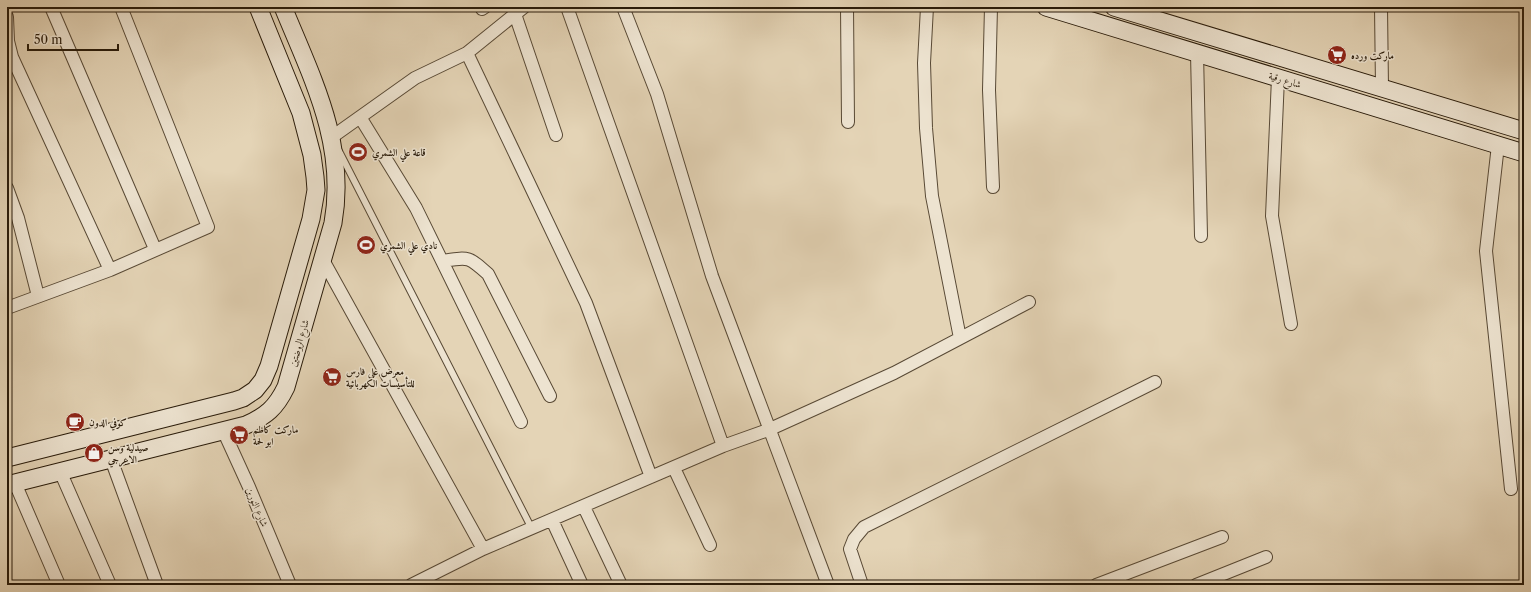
<svg xmlns="http://www.w3.org/2000/svg" width="1531" height="592" viewBox="0 0 1531 592" font-family="'Libre Caslon Text',Amiri,serif">
<rect width="100%" height="100%" fill="#e4d4b6"/>
<filter id="stains"><feTurbulence type="fractalNoise" baseFrequency=".005" numOctaves="4"/><feColorMatrix values="0 0 0 0 .2 0 0 0 0 .09 0 0 0 0 .02 0 0 0 .5 -.17"/></filter>
<radialGradient id="worn" r=".72"><stop offset=".6" stop-color="#630" stop-opacity="0"/><stop offset="1" stop-color="#630" stop-opacity=".3"/></radialGradient>
<g fill="none" stroke-linecap="round" stroke-linejoin="round">
<!-- lane casing -->
<g stroke="#584935" stroke-width="8">
<path id="lane" d="M 339,151 L 532,529"/>
</g>
<!-- street casing -->
<g stroke="#584935" stroke-width="14">
<path id="street" d="M 51,7 L 155,249
M 567,7 L 723,446
M 623,7 L 657,94 L 712,276 L 828,585
M 847,7 L 848,122
M 927,7 L 924,63 L 926,128 L 932,196 L 960,338
M 991,7 L 989,90 L 993,187
M 1381,7 L 1382,88
M 482,9 L 485,7
M 515,14 L 556,135
M 7,17 L 8,41 L 12,57 L 110,270
M 467,53 L 586,303 L 651,477
M 1197,53 L 1201,236
M 1278,78 L 1272,216 L 1291,324
M 360,117 L 416,208 L 521,422
M 332,137 L 415,78 L 467,53 L 524,7
M 1498,145 L 1486,251 L 1511,489
M 7,188 L 18,218 L 38,296
M 323,260 L 483,549
M 442,261 C 469,257 468,256 488,274 L 550,396
M 7,308 L 110,270 L 208,227 L 121,7
M 223,430 L 249,487 L 290,585
M 111,459 L 157,585
M 674,468 L 710,545
M 60,471 L 110,585
M 15,483 L 59,585
M 584,507 L 621,585
M 552,520 L 582,585
M 411,585 L 483,549 L 723,446 L 768,430 L 894,373 L 1029,302
M 862,585 L 850,549 L 854,539 L 864,527 L 1155,382
M 1096,585 L 1222,537
M 1196,585 L 1266,557"/>
</g>
<!-- secondary casing -->
<g stroke="#291b0a" stroke-width="19">
<path id="secondary" d="M 1046,7 L 1524,153
M 1114,7 L 1524,131
M 7,458 L 234,401 L 243,398 L 255,390 L 263,380 L 269,366 L 311,219 L 316,190 L 315,177 L 312,155 L 301,113 L 258,7
M 7,485 L 246,425 C 266,416 276,408 286,387 L 333,223 C 347,144 312,78 283,7"/>
</g>
<!-- lane -->
<use href="#lane" stroke="#ede3d0" stroke-width="6"/>
<!-- street -->
<use href="#street" stroke="#ede3d0" stroke-width="12"/>
<!-- secondary -->
<use href="#secondary" stroke="#ede3d0" stroke-width="17"/>
</g>
<!-- icons -->
<defs>
<g id="supermarket-disc" transform="scale(1)"><circle r="9.5" fill="#8f2418" stroke="#ede3d0"/><path d="M-6-5.5h2.5l.6 2H6L4.5 2H-2.5L-4.4-4H-6ZM-1.5 3.2a1.3 1.3 0 1 0 .1 0ZM3 3.2a1.3 1.3 0 1 0 .1 0Z" fill="#fff"/></g>
<g id="stadium-disc" transform="scale(1)"><circle r="9.5" fill="#8f2418" stroke="#ede3d0"/><path d="M0-5a6.5 5 0 1 0 0 10a6.5 5 0 1 0 0-10ZM-3.5-1.8h7v3.6h-7Z" fill="#fff"/></g>
<g id="cafe-disc" transform="scale(1)"><circle r="9.5" fill="#8f2418" stroke="#ede3d0"/><path d="M-5.5-4.5H6V0H3Q3 3.5 0 3.5H-2.5Q-5.5 3.5-5.5 0ZM3-3.2v2h1.7v-2ZM-6 4.5H4V6H-6Z" fill="#fff"/></g>
<g id="shop-disc" transform="scale(1)"><circle r="9.5" fill="#8f2418" stroke="#ede3d0"/><path d="M-5-2.5h2.3a2.7 3.5 0 0 1 5.4 0H5L5.5 6h-11ZM-1.5-2.5h3a1.5 2.3 0 0 0-3 0Z" fill="#fff"/></g>
</defs>
<g fill-rule="evenodd">
<use href="#supermarket-disc" x="1337" y="55"/>
<use href="#stadium-disc" x="358" y="152"/>
<use href="#stadium-disc" x="366" y="245"/>
<use href="#supermarket-disc" x="332" y="377"/>
<use href="#cafe-disc" x="75" y="422"/>
<use href="#supermarket-disc" x="239" y="435"/>
<use href="#shop-disc" x="94" y="453"/>
</g>
<g text-anchor="middle" dominant-baseline="central" stroke-width="3" stroke-linejoin="round" paint-order="stroke">
<!-- poi labels -->
<g font-size="10" font-weight="bold" fill="#291b0a" stroke="#ede3d0" text-anchor="start">
<text x="1351" y="55">ماركت ورده</text>
<text x="372" y="152">قاعة علي الشمري</text>
<text x="380" y="245">نادي علي الشمري</text>
<text x="346" y="371">معرض علي فارس<tspan x="346" dy="12">للتأسيسات الكهربائية</tspan></text>
<text x="89" y="422">كوفي الدون</text>
<text x="253" y="429">ماركت كاظم<tspan x="253" dy="12">ابو لحمة</tspan></text>
<text x="108" y="447">صيدلية وسن<tspan x="108" dy="12">الاعرجي</tspan></text>
</g>
<!-- street labels -->
<g font-size="10" fill="#291b0a" stroke="#ede3d0">
<text transform="translate(1285 80) rotate(17)">شارع رقية</text>
<text transform="translate(299 343) rotate(-74)">شارع الروضتين</text>
<text transform="translate(257 507) rotate(67)">شارع النورين</text>
</g>
</g>
<!-- margin -->
<rect width="1531" height="592" fill="none" stroke="#e4d4b6" stroke-width="24"/>
<rect x="8" y="8" width="1515" height="576" fill="none" stroke="#291b0a" stroke-width="2"/>
<rect x="12" y="12" width="1507" height="568" fill="none" stroke="#291b0a"/>
<!-- scale -->
<path d="M28 44v6h90v-6" fill="none" stroke="#291b0a" stroke-width="2"/>
<text x="34" y="44" font-size="12" fill="#291b0a" stroke="#ede3d0" stroke-width="3" paint-order="stroke">50 m</text>
<rect width="100%" height="100%" filter="url(#stains)"/>
<rect width="100%" height="100%" fill="url(#worn)"/>
</svg>
